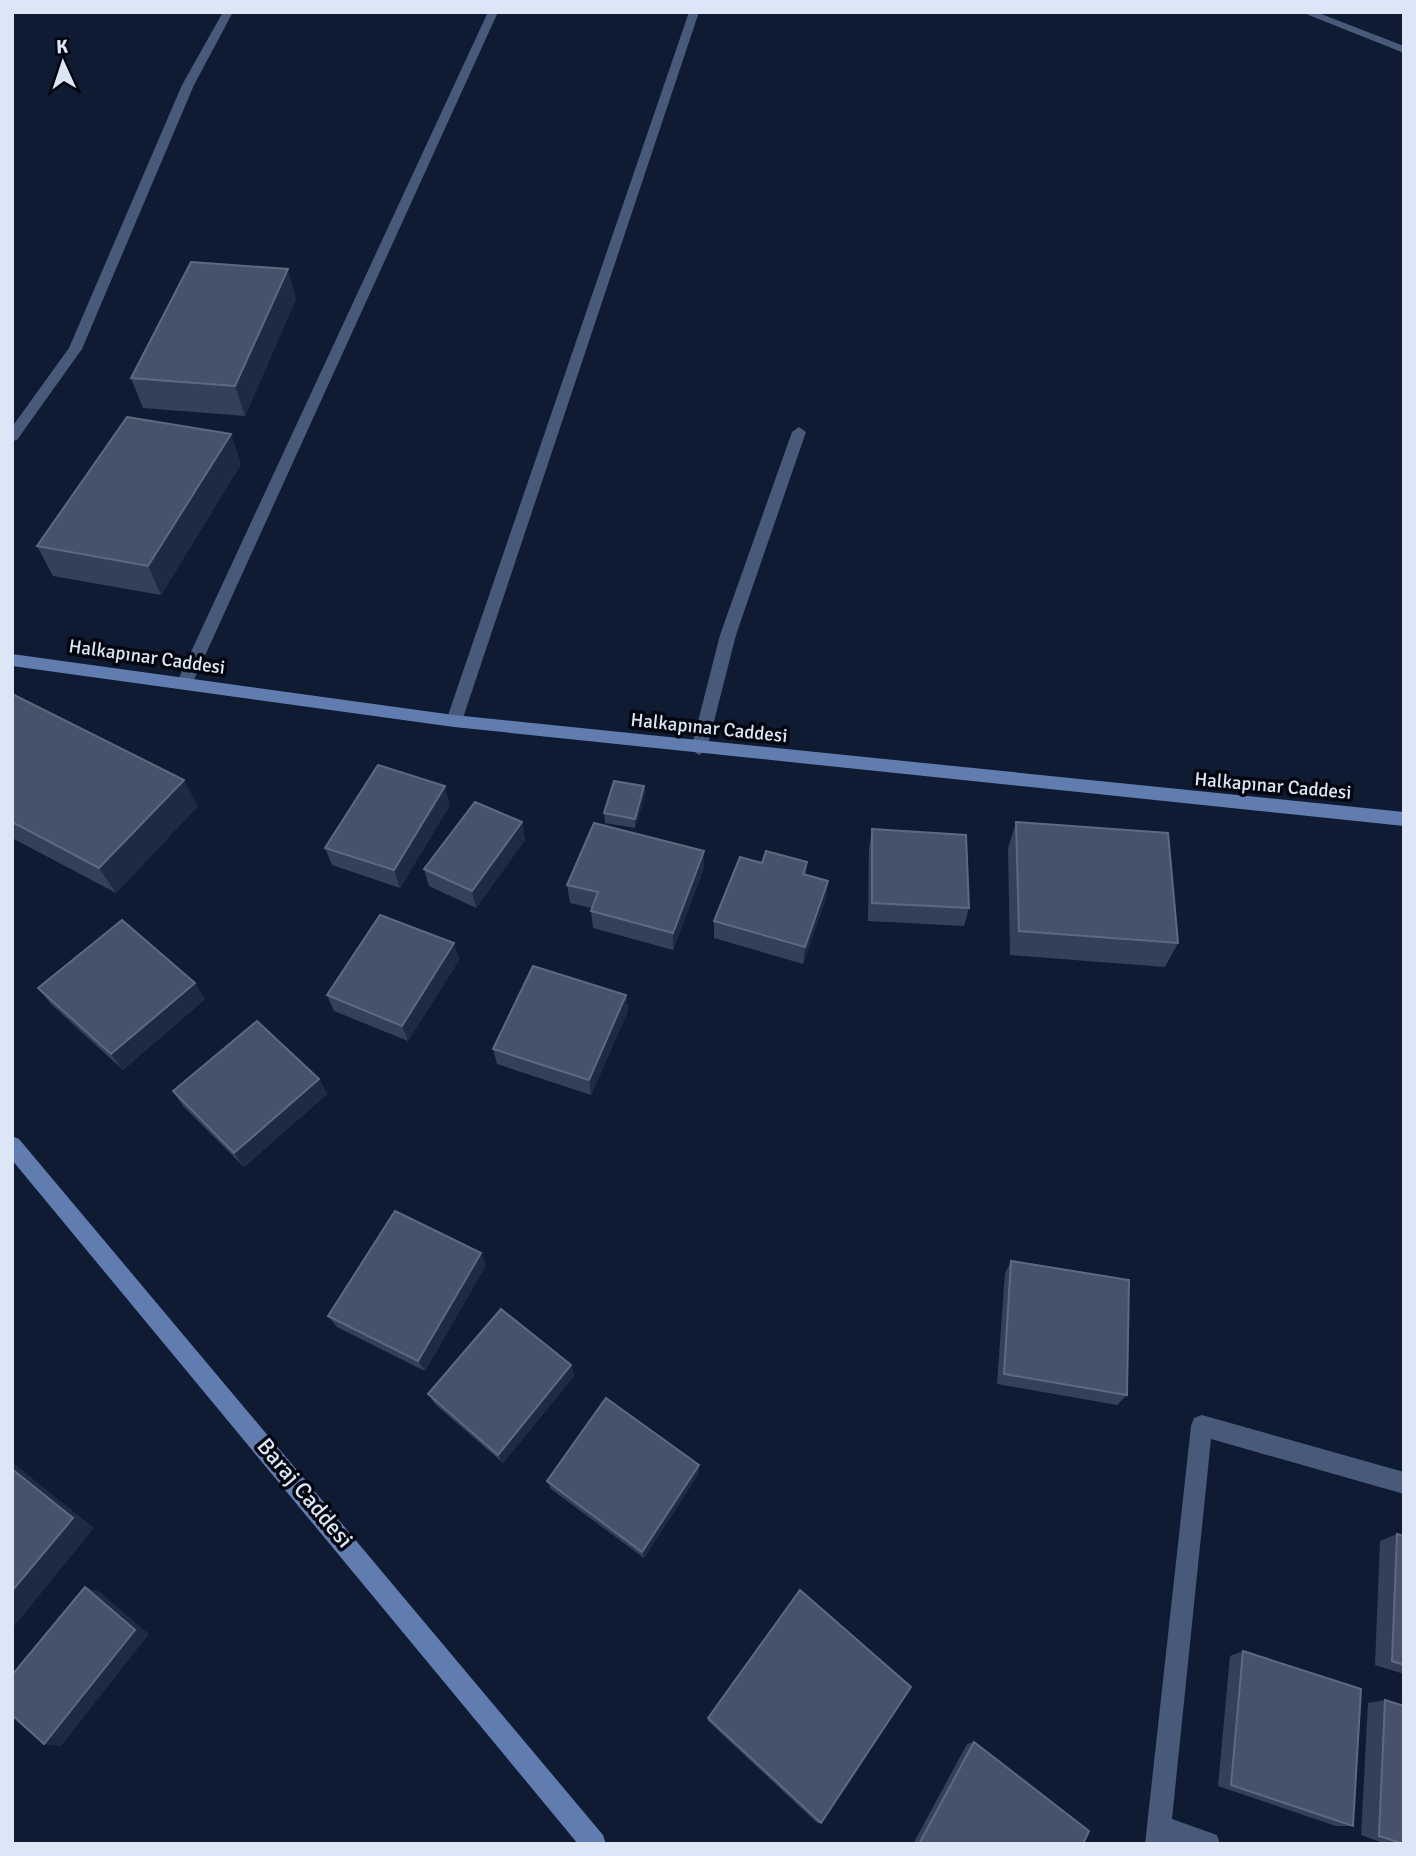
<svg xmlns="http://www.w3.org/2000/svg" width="1416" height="1856" viewBox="0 0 1416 1856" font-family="Signika,sans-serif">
<rect width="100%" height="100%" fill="#0f1b32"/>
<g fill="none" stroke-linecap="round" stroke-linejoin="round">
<!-- street -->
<path fill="#485979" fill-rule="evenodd" d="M 223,12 L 233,12 L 194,85 L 82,349 L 17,440 L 12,441 L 12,427 L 69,348 L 182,85 Z
M 488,12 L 498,12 L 193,682 L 191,686 L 179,686 L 177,682 Z
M 689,12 L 699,12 L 462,721 L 454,727 L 448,725 L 446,721 Z
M 1301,12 L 1316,12 L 1404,46 L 1404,53 Z
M 799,427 L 806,432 L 736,635 L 707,749 L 699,755 L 691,749 L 720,635 L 792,432 Z
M 1202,1415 L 1404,1472 L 1404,1494 L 1211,1439 L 1172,1819 L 1217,1835 L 1220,1844 L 1145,1844 L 1191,1426 L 1194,1418 Z"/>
<!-- secondary -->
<path fill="#617caf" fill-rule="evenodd" d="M 12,654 L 454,715 L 1404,812 L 1404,826 L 454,727 L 12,666 Z
M 12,1136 L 19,1139 L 603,1835 L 606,1844 L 578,1844 L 12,1160 Z"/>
</g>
<!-- wall -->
<path fill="#344059" d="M 296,299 L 245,416 L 143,408 L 131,378 Z
M 241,464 L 161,595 L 53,576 L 37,546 Z
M 12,694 L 198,806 L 116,893 L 12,838 Z
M 644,786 L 645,795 L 635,828 L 605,823 L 604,813 Z
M 450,805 L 400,888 L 332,865 L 325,848 Z
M 522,822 L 525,840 L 476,908 L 429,886 L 424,869 Z
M 1016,822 L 1178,943 L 1165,967 L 1010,955 L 1008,848 Z
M 872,829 L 969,908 L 964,926 L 868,921 L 869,847 Z
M 704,851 L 704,868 L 673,950 L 593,928 L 591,911 L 592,908 L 570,903 L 567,885 Z
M 807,862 L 806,875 L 828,881 L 826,898 L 803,964 L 714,938 L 714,921 L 762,863 Z
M 454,943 L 459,960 L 408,1041 L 334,1011 L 327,995 Z
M 38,988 L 205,999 L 123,1070 L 51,1004 Z
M 626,995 L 628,1011 L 591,1095 L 497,1064 L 493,1049 Z
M 319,1079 L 327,1094 L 244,1167 L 183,1106 L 173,1091 Z
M 1011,1261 L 1127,1395 L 1117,1405 L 997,1384 L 1005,1273 Z
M 486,1265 L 425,1371 L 337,1327 L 328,1316 Z
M 571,1365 L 574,1376 L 503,1463 L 435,1404 L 428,1394 Z
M 699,1465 L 699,1473 L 644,1558 L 551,1489 L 547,1481 Z
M 1397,1534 L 1404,1536 L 1404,1674 L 1375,1665 L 1380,1541 Z
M 1243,1651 L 1353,1826 L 1336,1826 L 1218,1786 L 1230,1656 Z
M 1385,1700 L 1404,1844 L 1386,1844 L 1361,1835 L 1368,1703 Z
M 708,1718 L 821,1823 L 817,1823 L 708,1721 Z
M 974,1742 L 1083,1844 L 913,1844 L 967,1744 Z"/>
<!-- shaded-wall -->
<path fill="#1d2a42" d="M 288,269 L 296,299 L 245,416 L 235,386 Z
M 231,434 L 241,464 L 161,595 L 148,566 Z
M 184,780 L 198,806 L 116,893 L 99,868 Z
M 445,786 L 450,805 L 400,888 L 394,870 Z
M 644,786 L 645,795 L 635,828 L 635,819 Z
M 522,822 L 525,840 L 476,908 L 472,891 Z
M 704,851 L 704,868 L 673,950 L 673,933 Z
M 828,881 L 826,898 L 803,964 L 805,947 Z
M 454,943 L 459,960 L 408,1041 L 402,1026 Z
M 195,983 L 205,999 L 123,1070 L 111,1054 Z
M 626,995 L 628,1011 L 591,1095 L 589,1080 Z
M 319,1079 L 327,1094 L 244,1167 L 234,1153 Z
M 481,1253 L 486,1265 L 425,1371 L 418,1361 Z
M 571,1365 L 574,1376 L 503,1463 L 498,1455 Z
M 12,1462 L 94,1528 L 12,1629 Z
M 699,1465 L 699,1473 L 644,1558 L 642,1552 Z
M 85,1587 L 100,1592 L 149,1634 L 61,1746 L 44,1744 Z"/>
<!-- building -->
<path fill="#46526a" stroke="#5e6980" stroke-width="2" d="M 191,262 L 288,269 L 235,386 L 131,378 Z
M 127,417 L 231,434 L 148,566 L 37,546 Z
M 12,694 L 184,780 L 99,868 L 12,822 Z
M 378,765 L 445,786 L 394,870 L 325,848 Z
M 614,781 L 644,786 L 635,819 L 604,813 Z
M 475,802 L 522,822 L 472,891 L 424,869 Z
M 1016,822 L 1168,833 L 1178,943 L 1019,931 Z
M 594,823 L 704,851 L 673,933 L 591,911 L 598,892 L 567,885 Z
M 872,829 L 966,835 L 969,908 L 872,903 Z
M 766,851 L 807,862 L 803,874 L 828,881 L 805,947 L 714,921 L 740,857 L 762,863 Z
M 380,915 L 454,943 L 402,1026 L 327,995 Z
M 122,920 L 195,983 L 111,1054 L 38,988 Z
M 533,966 L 626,995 L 589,1080 L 493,1049 Z
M 257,1021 L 319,1079 L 234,1153 L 173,1091 Z
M 395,1211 L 481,1253 L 418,1361 L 328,1316 Z
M 1011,1261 L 1129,1280 L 1127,1395 L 1004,1374 Z
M 501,1309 L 571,1365 L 498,1455 L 428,1394 Z
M 606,1398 L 699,1465 L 642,1552 L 547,1481 Z
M 12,1469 L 73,1518 L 12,1591 Z
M 1397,1534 L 1404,1536 L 1404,1665 L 1392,1661 Z
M 85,1587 L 135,1630 L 44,1744 L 12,1715 L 12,1675 Z
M 800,1590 L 911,1687 L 821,1823 L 708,1718 Z
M 1243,1651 L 1361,1689 L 1353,1826 L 1231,1785 Z
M 1385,1700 L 1404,1706 L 1404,1844 L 1379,1836 Z
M 974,1742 L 1089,1831 L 1083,1844 L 919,1844 Z"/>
<g text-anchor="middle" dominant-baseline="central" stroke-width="7" stroke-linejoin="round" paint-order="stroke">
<!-- street labels -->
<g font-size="19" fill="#dde6f6" stroke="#03060f">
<text transform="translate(147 657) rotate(8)">Halkapınar Caddesi</text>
<text transform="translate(709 728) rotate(6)">Halkapınar Caddesi</text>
<text transform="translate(1273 786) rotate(5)">Halkapınar Caddesi</text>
</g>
<!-- near-street labels -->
<g font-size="23" fill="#dde6f6" stroke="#03060f">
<text transform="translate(305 1493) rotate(50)">Baraj Caddesi</text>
</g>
</g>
<!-- border -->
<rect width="1416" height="1856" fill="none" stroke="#dde6f6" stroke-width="28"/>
<!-- north arrow -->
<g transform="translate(63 63) rotate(357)" stroke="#03060f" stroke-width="5" paint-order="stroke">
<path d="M0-5L12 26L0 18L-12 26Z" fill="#dde6f6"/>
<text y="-10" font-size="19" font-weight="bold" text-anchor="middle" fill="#dde6f6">K</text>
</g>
</svg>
